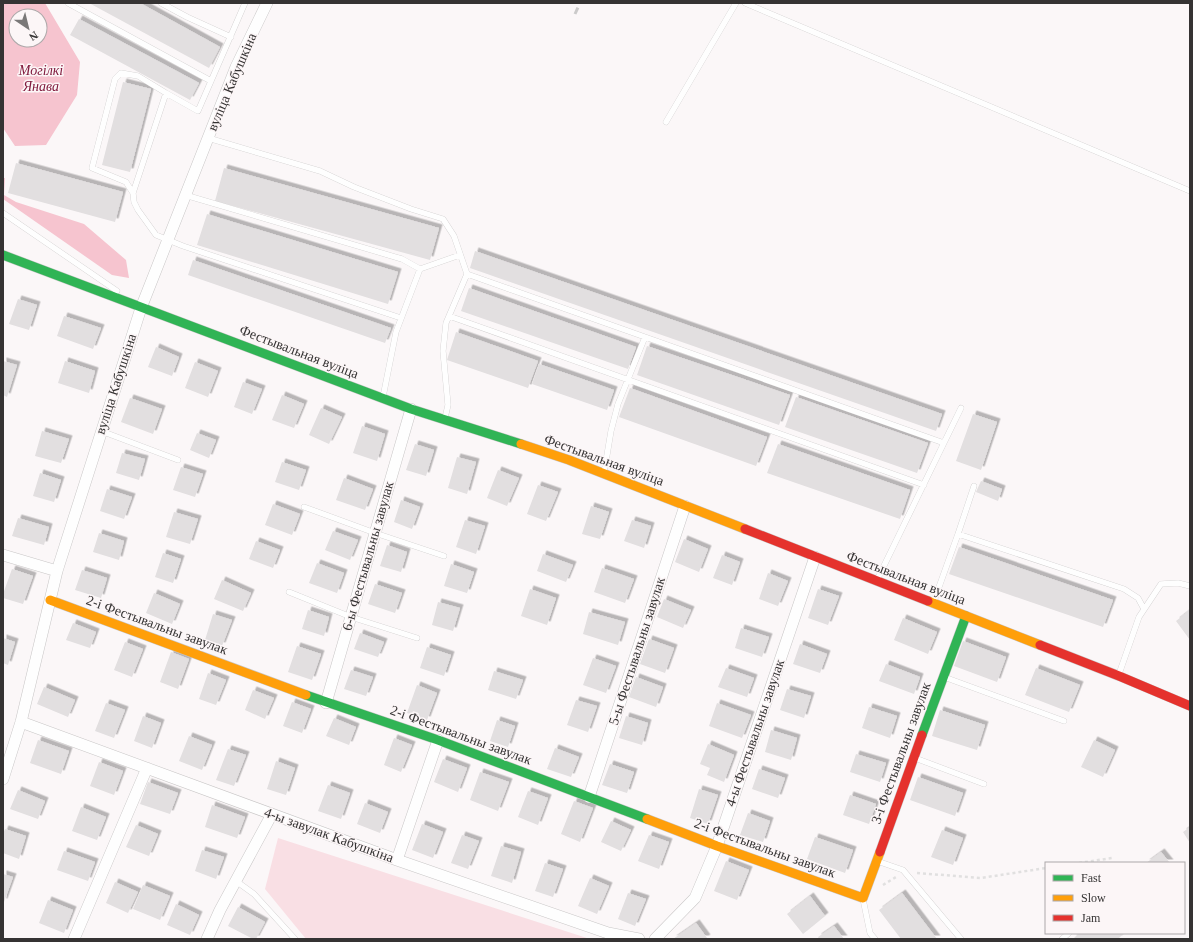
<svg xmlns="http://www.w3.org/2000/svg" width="1193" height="942" viewBox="0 0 1193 942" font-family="Georgia,serif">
<defs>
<filter id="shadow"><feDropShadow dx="3.5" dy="-3.5" stdDeviation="0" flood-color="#0004"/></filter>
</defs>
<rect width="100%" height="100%" fill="#fbf7f8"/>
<!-- green -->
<path fill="#f9dfe4" d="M 278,838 L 590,939 L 306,939 L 265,889 Z"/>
<!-- forest -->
<path fill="#f6c4cf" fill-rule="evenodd" d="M 3,3 L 45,3 L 80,62 L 77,95 L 46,145 L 15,146 L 3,128 ZM 16,16 L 40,16 L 40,40 L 16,40 Z
M 3,178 L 5,178 L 4,195 L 16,202 L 84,224 L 126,260 L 129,278 L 112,275 L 3,199 Z"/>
<!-- building -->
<path fill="#e2dfe0" filter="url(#shadow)" d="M 89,3 L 140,3 L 220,47 L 209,68 Z
M 79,19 L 199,83 L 190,100 L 70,35 Z
M 123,82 L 151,89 L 130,172 L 102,165 Z
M 16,163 L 123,192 L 115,222 L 8,193 Z
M 224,168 L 439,228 L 430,260 L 215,201 Z
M 207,214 L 398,272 L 388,304 L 197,245 Z
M 475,251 L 942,414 L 936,431 L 470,268 Z
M 193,260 L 391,328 L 385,343 L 188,275 Z
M 469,288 L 636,347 L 628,369 L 461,311 Z
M 18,299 L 37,305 L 29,330 L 9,324 Z
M 64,316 L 101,328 L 93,349 L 57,336 Z
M 456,332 L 538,361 L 528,388 L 447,360 Z
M 647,346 L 790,395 L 779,425 L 637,375 Z
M 156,347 L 179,357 L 172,376 L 148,367 Z
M 3,361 L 17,365 L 7,397 L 3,395 Z
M 65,361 L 95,371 L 89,393 L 58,383 Z
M 195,362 L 218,371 L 208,397 L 185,388 Z
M 539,364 L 614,390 L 607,410 L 532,384 Z
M 243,382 L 262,389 L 252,414 L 234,407 Z
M 630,388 L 767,437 L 756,466 L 619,417 Z
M 282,395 L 304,404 L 294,428 L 272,420 Z
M 796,397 L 928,443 L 917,473 L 785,427 Z
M 130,398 L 162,409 L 153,434 L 121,422 Z
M 321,408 L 342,417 L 329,444 L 309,435 Z
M 973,414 L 997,422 L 981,470 L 956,461 Z
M 362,426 L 385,434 L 377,461 L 353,453 Z
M 42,431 L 69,439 L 61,463 L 35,456 Z
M 197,433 L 216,440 L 209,458 L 190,450 Z
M 415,444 L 434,450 L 426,476 L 406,470 Z
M 778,444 L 910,490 L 900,519 L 767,473 Z
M 122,453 L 145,459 L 139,480 L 116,473 Z
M 457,457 L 476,462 L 467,494 L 448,488 Z
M 282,462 L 306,470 L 299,490 L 275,482 Z
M 181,467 L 203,474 L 195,497 L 173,490 Z
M 498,470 L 519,478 L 507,506 L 487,498 Z
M 40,473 L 61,480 L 54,502 L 33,496 Z
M 344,478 L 373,489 L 365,510 L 336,500 Z
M 981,481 L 1002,489 L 998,501 L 976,492 Z
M 538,485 L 558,492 L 546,521 L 527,514 Z
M 107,489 L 132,497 L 124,519 L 100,511 Z
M 401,500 L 420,507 L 412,529 L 394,522 Z
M 273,504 L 300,514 L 292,535 L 265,525 Z
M 591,506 L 609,512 L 600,539 L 582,534 Z
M 174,512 L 198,519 L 190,544 L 166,537 Z
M 18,518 L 49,527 L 44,545 L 12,536 Z
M 465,520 L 485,526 L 476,554 L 456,547 Z
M 632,520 L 651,526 L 644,548 L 624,541 Z
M 333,531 L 358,540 L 350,560 L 325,550 Z
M 99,533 L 124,541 L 119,560 L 93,552 Z
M 684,539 L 708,549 L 699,572 L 675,562 Z
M 256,541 L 280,550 L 273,568 L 249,559 Z
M 387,545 L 407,552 L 401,572 L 380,566 Z
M 959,547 L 1113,600 L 1103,627 L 949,574 Z
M 163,553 L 181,559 L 173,583 L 155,577 Z
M 543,554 L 573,565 L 566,582 L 537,571 Z
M 722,555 L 740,562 L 732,585 L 713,578 Z
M 317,563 L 344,573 L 337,593 L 309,583 Z
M 451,564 L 474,572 L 467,593 L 444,586 Z
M 602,568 L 634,579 L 625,603 L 594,592 Z
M 12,569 L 33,576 L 23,604 L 3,598 L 3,594 Z
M 82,570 L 107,578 L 101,598 L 75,590 Z
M 768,573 L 788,581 L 778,606 L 759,599 Z
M 222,580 L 251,593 L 243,611 L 214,599 Z
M 375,584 L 402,593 L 395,613 L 368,604 Z
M 530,589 L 556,598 L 547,625 L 521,616 Z
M 818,589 L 839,596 L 828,625 L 808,618 Z
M 154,593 L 180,604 L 172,624 L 146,613 Z
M 664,599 L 691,610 L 683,628 L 657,617 Z
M 438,602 L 460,608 L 453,631 L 432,625 Z
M 308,610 L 329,617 L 324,636 L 302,629 Z
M 1190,610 L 1190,640 L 1176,621 Z
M 589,612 L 625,622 L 618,645 L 583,634 Z
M 213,614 L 232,620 L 222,646 L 205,640 Z
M 903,618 L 937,632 L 928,654 L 894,640 Z
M 73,623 L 96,632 L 90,648 L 66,640 Z
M 741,628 L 769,637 L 762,657 L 735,648 Z
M 360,633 L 384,642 L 378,657 L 354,649 Z
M 3,638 L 15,642 L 8,665 L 3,663 Z
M 649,639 L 674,648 L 665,673 L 640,664 Z
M 963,641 L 1006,657 L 997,682 L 954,666 Z
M 125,642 L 143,649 L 132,677 L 114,670 Z
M 800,644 L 827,654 L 820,673 L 793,664 Z
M 297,646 L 321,654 L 312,680 L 288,672 Z
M 427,647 L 451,655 L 444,676 L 420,668 Z
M 171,652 L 189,659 L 178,689 L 160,682 Z
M 593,658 L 616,666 L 606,693 L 583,685 Z
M 886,664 L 920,677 L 914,694 L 879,681 Z
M 726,668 L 754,678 L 747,697 L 718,687 Z
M 1036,668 L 1080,685 L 1069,712 L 1025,695 Z
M 351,670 L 373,677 L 366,696 L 344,689 Z
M 494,671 L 523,680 L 516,699 L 488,690 Z
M 208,673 L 226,680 L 216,705 L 199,699 Z
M 636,677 L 663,687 L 656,707 L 629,697 Z
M 417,685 L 437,693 L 427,720 L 407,713 Z
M 44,687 L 75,700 L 68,717 L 37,704 Z
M 787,689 L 811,696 L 804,718 L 780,710 Z
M 253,690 L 274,698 L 265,719 L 245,710 Z
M 576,700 L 597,706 L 588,732 L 567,725 Z
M 292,702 L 311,709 L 302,733 L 283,726 Z
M 106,703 L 125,710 L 114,738 L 95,731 Z
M 717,703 L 751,715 L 742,738 L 709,726 Z
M 869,707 L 897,716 L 890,738 L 862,728 Z
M 940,710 L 985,725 L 977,750 L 932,736 Z
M 143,716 L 161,723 L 152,748 L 134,741 Z
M 626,716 L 648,723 L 642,745 L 619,738 Z
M 334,718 L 356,727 L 349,745 L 326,736 Z
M 497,720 L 515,726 L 508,747 L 490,741 Z
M 771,730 L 797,738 L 791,760 L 765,752 Z
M 189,736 L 212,745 L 202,770 L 179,761 Z
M 394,738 L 412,745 L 401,772 L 384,765 Z
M 38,740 L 69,751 L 61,774 L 30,763 Z
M 1094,740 L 1115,750 L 1103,777 L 1081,767 Z
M 708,744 L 734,755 L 724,782 L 707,775 L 710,768 L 700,764 Z
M 555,748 L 579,757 L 571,777 L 547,769 Z
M 228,749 L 246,755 L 234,786 L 216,780 Z
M 856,754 L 886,763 L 880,782 L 850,772 Z
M 443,759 L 467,768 L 458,792 L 434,782 Z
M 276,761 L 295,768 L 286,795 L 267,789 Z
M 99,762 L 123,771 L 114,795 L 90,786 Z
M 610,764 L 634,772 L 627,793 L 602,785 Z
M 759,769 L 785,778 L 778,798 L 752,789 Z
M 480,772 L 509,782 L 498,811 L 470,800 Z
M 918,777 L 963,793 L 955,816 L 910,800 Z
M 148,782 L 178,793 L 170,814 L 140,804 Z
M 328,785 L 350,793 L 341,819 L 318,811 Z
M 699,789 L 718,795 L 708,824 L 690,818 Z
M 18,790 L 45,801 L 38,819 L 10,809 Z
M 528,791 L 548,798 L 538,825 L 518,817 Z
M 850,795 L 876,804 L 869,824 L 843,815 Z
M 574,801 L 593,808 L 580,842 L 561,834 Z
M 365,803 L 388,812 L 380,833 L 357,824 Z
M 212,805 L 245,817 L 237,838 L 205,827 Z
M 81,807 L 106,817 L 97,840 L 72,831 Z
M 748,813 L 770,821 L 763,842 L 740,835 Z
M 611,821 L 631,830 L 621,851 L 601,842 Z
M 422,824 L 443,832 L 433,858 L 412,850 Z
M 136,825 L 158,834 L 149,856 L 126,847 Z
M 1190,827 L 1190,843 L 1183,832 Z
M 5,829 L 26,836 L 19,859 L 3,853 L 3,834 Z
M 942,830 L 963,838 L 953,865 L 931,857 Z
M 462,835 L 479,841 L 468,869 L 451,863 Z
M 649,835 L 669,842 L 659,869 L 638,861 Z
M 815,837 L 853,850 L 845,873 L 807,859 Z
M 501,846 L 521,852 L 512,883 L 491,876 Z
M 202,850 L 224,857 L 216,879 L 195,871 Z
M 64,851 L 95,862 L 88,881 L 57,870 Z
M 1161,852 L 1170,863 L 1146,863 Z
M 726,861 L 749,870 L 737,900 L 714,891 Z
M 545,863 L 563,869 L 553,897 L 535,891 Z
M 3,874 L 13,877 L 4,902 L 3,902 Z
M 590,878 L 609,886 L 597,914 L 578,906 Z
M 115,882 L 138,892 L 128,913 L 106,903 Z
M 143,885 L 170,896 L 160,920 L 133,909 Z
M 628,893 L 646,899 L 635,926 L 618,919 Z
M 902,893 L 937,939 L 901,939 L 879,910 Z
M 810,896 L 825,916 L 803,934 L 787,914 Z
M 48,900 L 73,910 L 64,933 L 39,923 Z
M 176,904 L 199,915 L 190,935 L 167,925 Z
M 238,907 L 265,922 L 256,939 L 253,939 L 228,926 Z
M 696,923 L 707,938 L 705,939 L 673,939 Z
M 834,926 L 844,939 L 819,939 L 818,937 Z
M 1079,933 L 1122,933 L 1123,934 L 1118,939 L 1073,939 Z"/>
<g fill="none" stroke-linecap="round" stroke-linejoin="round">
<!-- lane casing -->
<g stroke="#c9c7c7" stroke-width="6">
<path id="lane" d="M 68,3 L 211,81
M 161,3 L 187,17 L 231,37
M 245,3 L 198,111 L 166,93 L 138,76 L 121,73 L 115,79 L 92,168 L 126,182 L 133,193 L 134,202 L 138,210 L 156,235 L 183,246 L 401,318
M 745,3 L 1190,191
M 666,122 L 736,3
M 208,138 L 320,171 L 354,187 L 411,209 L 443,219 L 454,236 L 467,274
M 133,193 L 166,93
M 185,195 L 402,259 L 420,269 L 396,332 L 383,397
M 3,213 L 117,291
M 420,269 L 460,255
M 449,316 L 924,485
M 645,337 L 944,443
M 445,418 L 448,405 L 443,351 L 446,323 L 467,274 L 645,337 L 618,404 L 611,431 L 604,473
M 101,431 L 178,460
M 304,507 L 375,533 L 444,556
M 958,534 L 974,486
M 877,580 L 961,408
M 289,592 L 351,617 L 417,638
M 934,601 L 958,534 L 1124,589 L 1138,598 L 1144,609
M 1119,674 L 1139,617 L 1161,584 L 1178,583 L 1190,586
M 944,677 L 1064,721
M 915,758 L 984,784
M 877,861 L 903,870 L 961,939
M 236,881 L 254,894 L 295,939
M 863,899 L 870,933 L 875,939
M 1062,939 L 1069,933"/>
</g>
<!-- street casing -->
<g stroke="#c9c7c7" stroke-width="12">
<path id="street" d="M 3,555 L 57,571
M 326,703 L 411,409
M 21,722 L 397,860 L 608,933 L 639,939
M 3,779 L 21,722 L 57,571 L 141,308 L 236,67 L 267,3
M 589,797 L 685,506
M 397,860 L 438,740
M 74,939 L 147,768
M 207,939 L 220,910 L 272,814
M 655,939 L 695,898 L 717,846 L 815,557"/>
</g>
<!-- fast casing -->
<g stroke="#c9c7c7" stroke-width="10">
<path id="fast" d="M 3,255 L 411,409 L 521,444
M 306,695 L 438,740 L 647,819
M 922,735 L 966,616"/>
</g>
<!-- slow casing -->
<g stroke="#c9c7c7" stroke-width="10">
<path id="slow" d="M 521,444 L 569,460 L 745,529
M 50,600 L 306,695
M 928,601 L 1040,645
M 647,819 L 717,846 L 863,898 L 880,852"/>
</g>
<!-- jam casing -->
<g stroke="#c9c7c7" stroke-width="10">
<path id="jam" d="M 745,529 L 928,601
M 1040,645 L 1119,676 L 1190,706
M 880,852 L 922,735"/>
</g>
<!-- path -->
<path stroke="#e1e0e0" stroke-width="2.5" stroke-dasharray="3 3" stroke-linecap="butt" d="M 1079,863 L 1112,858
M 917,873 L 981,878 L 1046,868
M 883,885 L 896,877"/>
<!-- lane -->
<use href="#lane" stroke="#fefefe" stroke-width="5.5"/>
<!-- street -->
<use href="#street" stroke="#fefefe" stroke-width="11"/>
<!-- fast -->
<use href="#fast" stroke="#30b455" stroke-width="9"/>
<!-- slow -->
<use href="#slow" stroke="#ff9f0a" stroke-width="9"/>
<!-- jam -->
<use href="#jam" stroke="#e5322d" stroke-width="9"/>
<!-- rail -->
<path stroke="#cbcaca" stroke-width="3" stroke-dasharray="7 7" stroke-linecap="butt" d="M 575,14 L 580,3"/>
</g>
<g text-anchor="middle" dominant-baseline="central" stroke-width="3" stroke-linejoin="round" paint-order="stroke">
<!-- park labels -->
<g font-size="14" font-style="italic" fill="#811b3e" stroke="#fcf6f7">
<text x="41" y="70">Могілкі<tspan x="41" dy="16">Янава</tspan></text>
</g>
<!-- street labels -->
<g font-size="14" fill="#353333" stroke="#fcf6f7">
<text transform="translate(232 82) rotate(-67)">вуліца Кабушкіна</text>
<text transform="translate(299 352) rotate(21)">Фестывальная вуліца</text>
<text transform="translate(116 384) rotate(-72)">вуліца Кабушкіна</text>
<text transform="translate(604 460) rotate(20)">Фестывальная вуліца</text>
<text transform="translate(368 556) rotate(-74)">6-ы Фестывальны завулак</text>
<text transform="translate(906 578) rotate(21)">Фестывальная вуліца</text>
<text transform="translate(157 625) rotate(20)">2-і Фестывальны завулак</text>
<text transform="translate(637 651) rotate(-72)">5-ы Фестывальны завулак</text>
<text transform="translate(755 733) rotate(-71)">4-ы Фестывальны завулак</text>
<text transform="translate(461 735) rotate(20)">2-і Фестывальны завулак</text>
<text transform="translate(901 753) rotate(-70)">3-і Фестывальны завулак</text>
<text transform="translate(329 835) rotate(20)">4-ы завулак Кабушкіна</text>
<text transform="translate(765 848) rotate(20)">2-і Фестывальны завулак</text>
</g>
</g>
<!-- border -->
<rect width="1193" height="942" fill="none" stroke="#353333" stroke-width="8"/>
<!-- legend -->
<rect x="1045" y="862" width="140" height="72" fill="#fcf6f7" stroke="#aca8a9"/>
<rect x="1053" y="875" width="20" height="6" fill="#30b455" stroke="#aca8a9"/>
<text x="1081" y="882" font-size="12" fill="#353333">Fast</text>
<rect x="1053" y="895" width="20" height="6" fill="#ff9f0a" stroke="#aca8a9"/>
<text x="1081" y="902" font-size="12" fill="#353333">Slow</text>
<rect x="1053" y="915" width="20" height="6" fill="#e5322d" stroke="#aca8a9"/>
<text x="1081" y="922" font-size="12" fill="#353333">Jam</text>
<!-- north arrow -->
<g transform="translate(28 28) rotate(145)"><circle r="19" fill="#fcf6f7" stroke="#aca8a9"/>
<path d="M0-3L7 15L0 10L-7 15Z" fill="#7a7878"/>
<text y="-6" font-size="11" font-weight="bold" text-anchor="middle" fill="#353333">N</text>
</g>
</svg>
